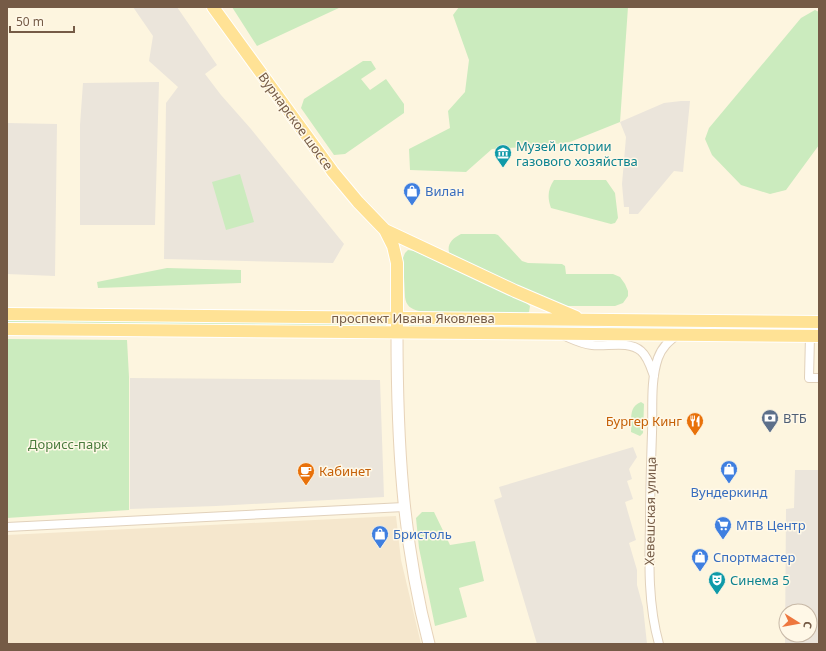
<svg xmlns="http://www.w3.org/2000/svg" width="826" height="651" viewBox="0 0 826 651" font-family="'Noto Sans',sans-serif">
<rect width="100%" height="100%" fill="#fdf5df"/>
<!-- residential -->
<path fill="#f5e7cd" d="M 396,516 L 401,560 L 421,644 L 7,644 L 7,535 Z"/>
<!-- industrial -->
<path fill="#ebe5db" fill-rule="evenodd" d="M 133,7 L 177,7 L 217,65 L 205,74 L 221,95 L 251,129 L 344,244 L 333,263 L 164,259 L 166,103 L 178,87 L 149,61 L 153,36 Z
M 159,82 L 155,225 L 80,225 L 80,125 L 83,83 Z
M 681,101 L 690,101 L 683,172 L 674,171 L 638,214 L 629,214 L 629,207 L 624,207 L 622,184 L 626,137 L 620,122 L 664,103 Z
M 7,123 L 57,124 L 55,276 L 7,274 Z
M 130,378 L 380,380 L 384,497 L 216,506 L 130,509 Z
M 633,447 L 637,457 L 629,469 L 632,479 L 627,481 L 633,499 L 625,502 L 636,540 L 629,543 L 637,570 L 637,585 L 643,607 L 647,644 L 537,644 L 494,500 L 502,497 L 499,487 Z
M 795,470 L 819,470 L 819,644 L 785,644 L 786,509 L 794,508 ZM 786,611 L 810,611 L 810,635 L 786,635 Z"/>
<!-- green -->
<path fill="#cbebbe" d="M 232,7 L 341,7 L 257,46 Z
M 459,7 L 628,7 L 620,122 L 570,142 L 541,146 L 492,149 L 466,172 L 410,170 L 409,149 L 450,128 L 448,111 L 465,92 L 469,60 L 453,15 Z
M 815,10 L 819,12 L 819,145 L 786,190 L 770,194 L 741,185 L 712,155 L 705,139 L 709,128 L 801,18 Z
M 363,61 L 371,61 L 376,69 L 361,79 L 370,90 L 386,79 L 404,104 L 404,113 L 345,154 L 334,155 L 301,108 L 304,99 Z
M 240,174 L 254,222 L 226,230 L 212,182 Z
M 554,180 L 606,180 L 615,193 L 618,218 L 615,223 L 611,224 L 551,208 C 547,197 548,189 554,180 Z
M 461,234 L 495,234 L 498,235 L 522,261 L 528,263 L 562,264 L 565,266 L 566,274 L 613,274 L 620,277 L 625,284 L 628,291 L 628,296 L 623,303 L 615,306 L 567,306 L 559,304 L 451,257 C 445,246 451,239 461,234 Z
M 408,250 L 414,251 L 525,302 L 530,306 L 529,312 L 522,315 L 419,311 C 411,309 406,306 405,297 L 403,258 L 405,253 Z
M 167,268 L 241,270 L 241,283 L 98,288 L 97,282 Z
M 7,319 L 386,323 L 386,326 L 7,322 Z
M 409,325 L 819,328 L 819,332 L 409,328 Z
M 7,339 L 127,340 L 129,377 L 129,510 L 7,518 Z
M 641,402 L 644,404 L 643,433 L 640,436 L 631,432 C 632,419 628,407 641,402 Z
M 422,512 L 434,512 L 450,545 L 475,541 L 484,581 L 459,588 L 467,617 L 435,626 L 419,548 L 416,518 Z"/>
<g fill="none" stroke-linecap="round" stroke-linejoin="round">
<!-- street casing -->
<g stroke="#e1d1bb" stroke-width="10">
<path id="street" d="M 565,336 C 574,340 582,344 592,345 C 607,347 628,340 641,351 C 648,357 651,368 654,376
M 810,336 L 809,378 L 819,378
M 7,527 L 404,507
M 659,644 C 648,605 649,564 650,524 C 650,493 651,463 652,433 C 653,409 650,381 658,358 C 662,347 669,341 677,335"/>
</g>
<!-- secondary casing -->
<g stroke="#e7d3b9" stroke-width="13">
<path id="secondary" d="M 397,333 C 397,439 402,541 429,644"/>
</g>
<!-- primary casing -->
<g stroke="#fff" stroke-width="14">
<path id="primary" d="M 213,7 L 333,172 L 358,202 L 385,230 L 393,246 L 397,263 L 397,326
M 385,230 L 515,291 L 576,317
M 7,314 L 819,322
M 7,329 L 819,336"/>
</g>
<!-- street -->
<use href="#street" stroke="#fff" stroke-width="8"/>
<!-- secondary -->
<use href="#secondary" stroke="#fff" stroke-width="11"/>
<!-- primary -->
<use href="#primary" stroke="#ffe295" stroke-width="12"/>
</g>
<!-- icons -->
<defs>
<g id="museum-pin" transform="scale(0.9)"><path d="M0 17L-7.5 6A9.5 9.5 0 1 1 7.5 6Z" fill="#0f9aa8" stroke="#fff8e7"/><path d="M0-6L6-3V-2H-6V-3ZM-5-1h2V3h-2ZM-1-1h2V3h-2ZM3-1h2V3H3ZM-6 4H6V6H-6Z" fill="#fff"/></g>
<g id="shop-pin" transform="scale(0.9)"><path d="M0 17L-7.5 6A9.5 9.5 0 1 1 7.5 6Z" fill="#3f7fe0" stroke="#fff8e7"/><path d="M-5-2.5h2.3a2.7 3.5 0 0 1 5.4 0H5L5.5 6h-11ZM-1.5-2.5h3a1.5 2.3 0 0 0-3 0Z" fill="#fff"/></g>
<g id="bank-pin" transform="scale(0.9)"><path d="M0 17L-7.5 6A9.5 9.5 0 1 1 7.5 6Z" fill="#5c6f8a" stroke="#fff8e7"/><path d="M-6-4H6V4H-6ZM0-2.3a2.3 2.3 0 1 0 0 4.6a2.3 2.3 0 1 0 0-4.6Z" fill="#fff"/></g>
<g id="restaurant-pin" transform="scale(0.9)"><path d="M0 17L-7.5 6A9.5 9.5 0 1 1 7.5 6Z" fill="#e8710a" stroke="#fff8e7"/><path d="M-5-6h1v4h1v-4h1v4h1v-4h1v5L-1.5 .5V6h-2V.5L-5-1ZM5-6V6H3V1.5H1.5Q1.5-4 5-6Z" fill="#fff"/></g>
<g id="cafe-pin" transform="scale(0.9)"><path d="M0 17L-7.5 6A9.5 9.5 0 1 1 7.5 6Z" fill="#e8710a" stroke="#fff8e7"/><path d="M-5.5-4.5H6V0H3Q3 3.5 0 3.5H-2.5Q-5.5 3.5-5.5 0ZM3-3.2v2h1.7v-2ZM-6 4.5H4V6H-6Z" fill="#fff"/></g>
<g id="supermarket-pin" transform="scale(0.9)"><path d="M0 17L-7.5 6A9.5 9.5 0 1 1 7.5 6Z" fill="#3f7fe0" stroke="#fff8e7"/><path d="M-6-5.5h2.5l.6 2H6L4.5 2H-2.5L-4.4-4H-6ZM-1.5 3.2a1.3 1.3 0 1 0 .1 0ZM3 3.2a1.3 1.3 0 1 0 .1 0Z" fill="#fff"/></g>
<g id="theatre-pin" transform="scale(0.9)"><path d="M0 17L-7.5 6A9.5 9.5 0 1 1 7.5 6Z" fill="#0f9aa8" stroke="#fff8e7"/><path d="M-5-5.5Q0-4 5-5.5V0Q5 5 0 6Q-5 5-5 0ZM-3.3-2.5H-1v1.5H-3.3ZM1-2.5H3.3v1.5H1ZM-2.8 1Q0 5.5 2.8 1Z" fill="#fff"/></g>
</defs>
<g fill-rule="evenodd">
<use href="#museum-pin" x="503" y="153"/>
<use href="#shop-pin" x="412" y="191"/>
<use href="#bank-pin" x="770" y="418"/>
<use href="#restaurant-pin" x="695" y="421"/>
<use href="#shop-pin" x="729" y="469"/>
<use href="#cafe-pin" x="306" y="471"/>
<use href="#supermarket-pin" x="723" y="525"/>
<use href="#shop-pin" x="380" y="534"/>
<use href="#shop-pin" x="700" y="557"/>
<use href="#theatre-pin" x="717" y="580"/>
</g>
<g text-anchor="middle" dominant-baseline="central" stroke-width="3" stroke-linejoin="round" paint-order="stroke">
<!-- street labels -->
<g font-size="13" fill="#755b46" stroke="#fff8e7">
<text transform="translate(296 121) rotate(54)">Вурнарское шоссе</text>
<text x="413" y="318">проспект Ивана Яковлева</text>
<text transform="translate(650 511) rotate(-89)">Хевешская улица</text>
</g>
<!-- culture labels -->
<g font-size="13" fill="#0d838f" stroke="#fff8e7" text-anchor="start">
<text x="516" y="146">Музей истории<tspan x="516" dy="15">газового хозяйства</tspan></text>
<text x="730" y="580">Синема 5</text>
</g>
<!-- shop labels -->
<g font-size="13" fill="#366cbe" stroke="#fff8e7" text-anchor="start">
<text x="425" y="191">Вилан</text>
<text x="729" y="492" text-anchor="middle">Вундеркинд</text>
<text x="736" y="525">МТВ Центр</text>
<text x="393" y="534">Бристоль</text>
<text x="713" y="557">Спортмастер</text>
</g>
<!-- service labels -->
<g font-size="13" fill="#4e5e75" stroke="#fff8e7" text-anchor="start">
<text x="783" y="418">ВТБ</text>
</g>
<!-- food labels -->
<g font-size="13" fill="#c56008" stroke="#fff8e7" text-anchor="end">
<text x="682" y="421">Бургер Кинг</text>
<text x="319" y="471" text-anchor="start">Кабинет</text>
</g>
<!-- park labels -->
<g font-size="13" fill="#4a7b3d" stroke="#fff8e7">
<text x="68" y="444">Дорисс-парк</text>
</g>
</g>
<!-- border -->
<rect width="826" height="651" fill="none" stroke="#755b46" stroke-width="16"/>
<!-- north arrow -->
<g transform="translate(798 623) rotate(101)"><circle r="19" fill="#fff8e7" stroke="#c8b9a7"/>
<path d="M0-3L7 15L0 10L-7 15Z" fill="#ee773e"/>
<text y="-6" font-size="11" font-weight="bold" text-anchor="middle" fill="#755b46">С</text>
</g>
<!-- scale -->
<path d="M10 26v6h64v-6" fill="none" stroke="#755b46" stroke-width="2"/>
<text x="16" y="26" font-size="12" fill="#755b46" stroke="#fff8e7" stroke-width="3" paint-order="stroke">50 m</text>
</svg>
